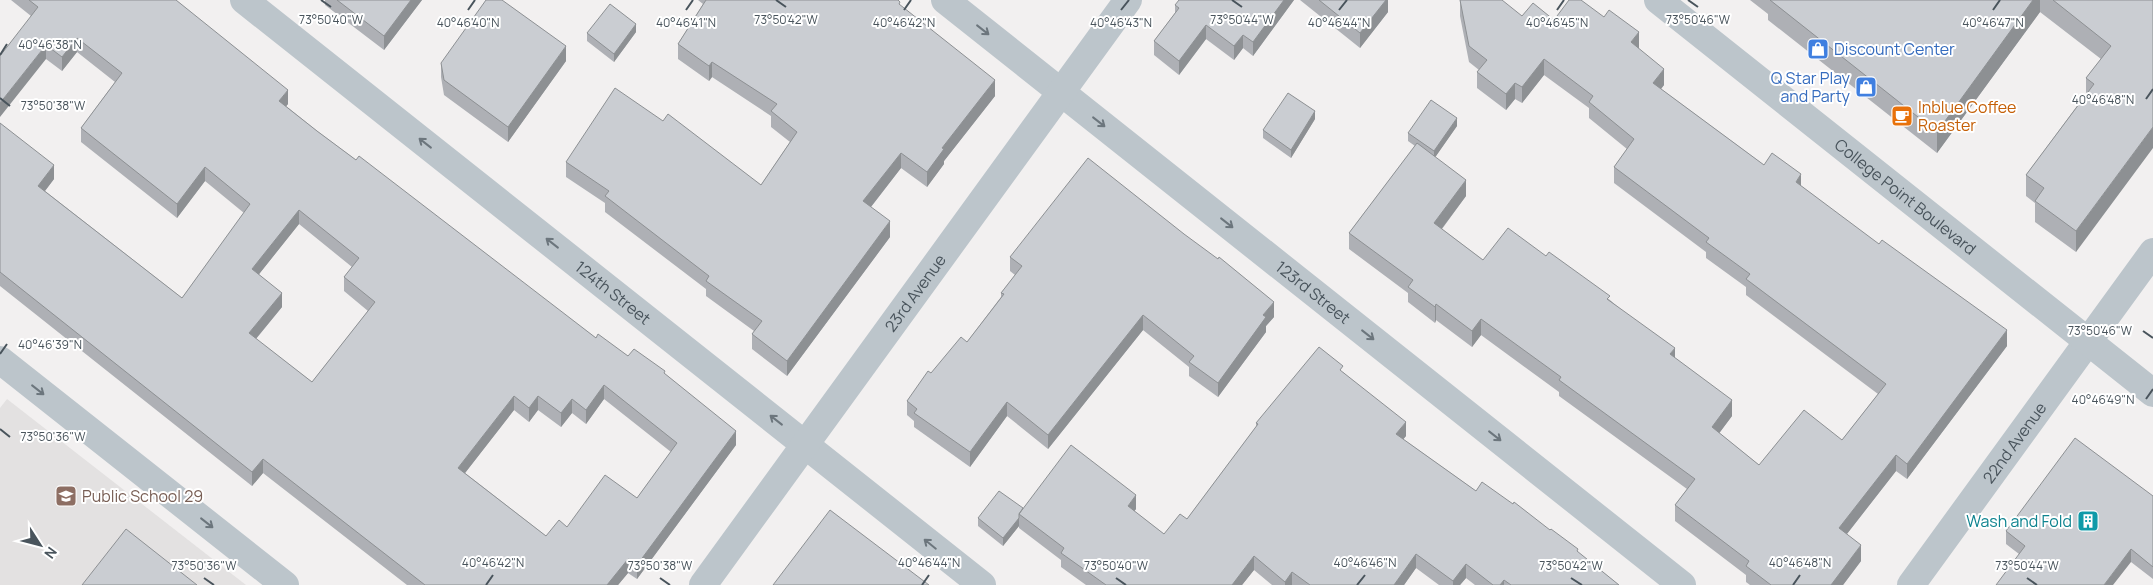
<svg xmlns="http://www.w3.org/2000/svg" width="2153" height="585" viewBox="0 0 2153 585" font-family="Manrope,sans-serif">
<rect width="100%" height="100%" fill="#f2f0f0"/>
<!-- education -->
<path fill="#e3e1e1" d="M 7,399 L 246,585 L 0,585 L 0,408 Z"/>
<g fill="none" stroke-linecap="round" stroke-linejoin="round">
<!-- minor -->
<g stroke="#bcc5cb" stroke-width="28">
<path id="s1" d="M 244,0 L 982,585"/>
<path id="s2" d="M 945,0 L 1682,585"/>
<path d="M 0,360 L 285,585"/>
<path id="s3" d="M 703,585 L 1128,0"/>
<path id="s4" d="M 1911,585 L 2153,252"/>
</g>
<!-- tertiary -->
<path stroke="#bcc5cb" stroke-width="28" id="s5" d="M 1658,0 L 2153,393"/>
</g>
<!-- wall -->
<path fill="#aeb0b5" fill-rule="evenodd" d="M 11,0 L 176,0 L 288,104 L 286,106 L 317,131 L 596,338 L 628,356 L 665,374 L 736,445 L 637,579 L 628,573 L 618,585 L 407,585 L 263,473 L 252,486 L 0,286 L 0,123 L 54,179 L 45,191 L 182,298 L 244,213 L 205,181 L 177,218 L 81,142 L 81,128 L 115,82 L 77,52 L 62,71 L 46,59 L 31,16 ZM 299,224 L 352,267 L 344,277 L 344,291 L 368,311 L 312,382 L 256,339 L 282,307 L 259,274 ZM 604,399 L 671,452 L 637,498 L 546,536 L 465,473 L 514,410 L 529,422 L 538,410 L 561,427 L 572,413 L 586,424 Z
M 325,0 L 422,0 L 384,50 L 325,5 Z
M 698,0 L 898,0 L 900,5 L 995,96 L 944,161 L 944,164 L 927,187 L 901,168 L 871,207 L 890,237 L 787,376 L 752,349 L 752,334 L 754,331 L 706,296 L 706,289 L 605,212 L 605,203 L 566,177 L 566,162 L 663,121 L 761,185 L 790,142 L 771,127 L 771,116 L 712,77 L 709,81 L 678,59 L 678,44 L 703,4 Z
M 1294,0 L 1253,56 L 1243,48 L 1234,60 L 1206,39 L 1179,75 L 1154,55 L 1154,41 L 1175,13 L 1175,5 Z
M 1300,0 L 1388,0 L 1388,12 L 1360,48 Z
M 1460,0 L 1522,16 L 1554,20 L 1638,49 L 1664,85 L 1661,89 L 1764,165 L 1801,186 L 2007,346 L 1907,479 L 1896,471 L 1847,534 L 1861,561 L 1843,585 L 1750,585 L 1746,582 L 1746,575 L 1675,521 L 1675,505 L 1687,489 L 1559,396 L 1559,392 L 1481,335 L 1472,347 L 1436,320 L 1435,323 L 1408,302 L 1408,293 L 1349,249 L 1349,233 L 1415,146 L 1408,141 L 1408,133 L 1457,126 L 1435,157 L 1466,196 L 1442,229 L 1483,260 L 1546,256 L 1610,300 L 1675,358 L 1732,416 L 1719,433 L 1759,465 L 1842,440 L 1878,394 L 1746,295 L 1746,287 L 1706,258 L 1706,252 L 1614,183 L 1614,167 L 1627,149 L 1589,118 L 1589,108 L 1544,75 L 1522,103 L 1515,99 L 1506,110 L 1477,88 L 1477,72 L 1479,70 L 1469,62 L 1460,16 Z
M 1750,0 L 2153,0 L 2076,252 L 2035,222 L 2035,203 L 2026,196 L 2026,175 L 2086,94 L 2086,78 L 2101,59 L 2040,12 L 1937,153 L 1768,20 L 1768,14 Z
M 636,32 L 614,62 L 587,41 L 587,33 Z
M 566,61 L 508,142 L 444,95 L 441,77 L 441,63 Z
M 1315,119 L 1291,158 L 1263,138 L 1263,130 Z
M 1010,257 L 1274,317 L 1266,326 L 1266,332 L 1218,397 L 1189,376 L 1189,367 L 1143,330 L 1048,449 L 1007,416 L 970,467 L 914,427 L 914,421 L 907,415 L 907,401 L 931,373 L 967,342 L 1001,297 L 1001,293 L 1015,275 L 1010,271 Z
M 1343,372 L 1406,436 L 1403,439 L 1476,491 L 1550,530 L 1619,585 L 1475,585 L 1466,578 L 1460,585 L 1439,585 L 1416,568 L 1404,585 L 1272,585 L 1254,570 L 1242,585 L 1086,585 L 1061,567 L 1061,560 L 1019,528 L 1019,526 L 1003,546 L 978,526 L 978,518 L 1023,508 L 1136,509 L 1134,511 L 1164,534 L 1187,519 L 1256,427 L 1256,423 Z
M 2153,496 L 2153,579 L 2131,562 L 2019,554 L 2006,544 L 2006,531 Z"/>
<!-- shaded-wall -->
<path fill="#8d9093" d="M 411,0 L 422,0 L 384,50 L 384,36 Z
M 1284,0 L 1294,0 L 1253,56 L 1253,42 Z
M 1386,0 L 1388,0 L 1388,12 L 1360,48 L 1360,33 Z
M 2033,0 L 2040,0 L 2040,12 L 1937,153 L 1937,132 Z
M 636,24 L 636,32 L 614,62 L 614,54 Z
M 1206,25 L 1206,39 L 1179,75 L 1179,61 Z
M 1639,32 L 1639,48 L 1631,58 L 1631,42 Z
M 1243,35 L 1243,48 L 1234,60 L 1234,46 Z
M 77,38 L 77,52 L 62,71 L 62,57 Z
M 46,45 L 46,59 L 0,117 L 0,103 Z
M 566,46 L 566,61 L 508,142 L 508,127 Z
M 1544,59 L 1544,75 L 1522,103 L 1522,87 Z
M 712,62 L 712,77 L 709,81 L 709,66 Z
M 1664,69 L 1664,85 L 1653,99 L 1653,83 Z
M 995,80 L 995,96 L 944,161 L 944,164 L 927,187 L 927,172 L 942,148 Z
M 1515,83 L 1515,99 L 1506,110 L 1506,94 Z
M 288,90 L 288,104 L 279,115 L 279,101 Z
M 1315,111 L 1315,119 L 1291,158 L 1291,150 Z
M 1457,118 L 1457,126 L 1434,159 L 1434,151 Z
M 2153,127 L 2153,148 L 2076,252 L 2076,231 Z
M 901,153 L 901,168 L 863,217 L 863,201 Z
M 54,165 L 54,179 L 38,200 L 38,186 Z
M 205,167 L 205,181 L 177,218 L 177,204 Z
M 1801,174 L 1801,190 L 1796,182 Z
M 1466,180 L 1466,196 L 1434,239 L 1434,223 Z
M 299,210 L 299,224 L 252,283 L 252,269 Z
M 890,221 L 890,237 L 787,376 L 787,361 Z
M 282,293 L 282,307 L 249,347 L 249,333 Z
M 1274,302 L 1274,317 L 1266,326 L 1266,332 L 1218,397 L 1218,383 L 1263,315 Z
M 1436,304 L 1436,320 L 1435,323 L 1435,307 Z
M 1143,315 L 1143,330 L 1048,449 L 1048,435 Z
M 1481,319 L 1481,335 L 1472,347 L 1472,331 Z
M 2007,330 L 2007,346 L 1907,479 L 1907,464 Z
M 1675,348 L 1675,364 L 1670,354 Z
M 604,385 L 604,399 L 586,424 L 586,410 Z
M 514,396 L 514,410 L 458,482 L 458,468 Z
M 538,396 L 538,410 L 529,422 L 529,408 Z
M 572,399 L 572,413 L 561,427 L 561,413 Z
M 1732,400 L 1732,416 L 1712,443 L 1712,427 Z
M 1007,402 L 1007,416 L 970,467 L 970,452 Z
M 1406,422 L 1406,436 L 1396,448 L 1396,434 Z
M 736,431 L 736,445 L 637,579 L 637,565 Z
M 1896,455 L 1896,471 L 1839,544 L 1839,528 Z
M 263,459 L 263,473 L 252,486 L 252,472 Z
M 1136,495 L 1136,509 L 1128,520 L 1128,506 Z
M 1019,518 L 1019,526 L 1003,546 L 1003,538 Z
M 1861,545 L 1861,561 L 1843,585 L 1831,585 Z
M 2131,549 L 2131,562 L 2113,585 L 2104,585 Z
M 1416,554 L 1416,568 L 1404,585 L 1394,585 Z
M 1254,556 L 1254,570 L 1242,585 L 1232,585 Z
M 628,559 L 628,573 L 618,585 L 607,585 Z
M 1466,564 L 1466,578 L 1460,585 L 1453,585 L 1453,581 Z
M 1292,572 L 1292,585 L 1285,585 L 1285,582 Z
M 1504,580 L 1504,585 L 1500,585 Z"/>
<!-- building -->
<path fill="#cacdd2" stroke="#8d9093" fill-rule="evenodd" d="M 29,0 L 176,0 L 288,90 L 279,101 L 317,131 L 356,160 L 359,156 L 596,338 L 598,334 L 628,356 L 634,349 L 665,371 L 664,373 L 736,431 L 637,565 L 628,559 L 607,585 L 425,585 L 263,459 L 252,472 L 0,272 L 0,123 L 54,165 L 38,186 L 182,298 L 250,204 L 205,167 L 177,204 L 81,128 L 122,73 L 77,38 L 62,57 L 46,45 L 0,103 L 0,56 L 38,7 ZM 299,210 L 359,258 L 344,277 L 375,302 L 312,382 L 249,333 L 282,293 L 252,269 ZM 604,385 L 677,443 L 637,498 L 605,475 L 567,527 L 559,520 L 546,536 L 458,468 L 514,396 L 529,408 L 538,396 L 561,413 L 572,399 L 586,410 Z
M 337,0 L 411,0 L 384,36 Z
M 486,0 L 502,0 L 566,46 L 508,127 L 444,80 L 441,63 Z
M 706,0 L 898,0 L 900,2 L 899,4 L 995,80 L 942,148 L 944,149 L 927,172 L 901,153 L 863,201 L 890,221 L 787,361 L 752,334 L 762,321 L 706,281 L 709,276 L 605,196 L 609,191 L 566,162 L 615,88 L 663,121 L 668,114 L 761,185 L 797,132 L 771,111 L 777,104 L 712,62 L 709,66 L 678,44 Z
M 1179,0 L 1284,0 L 1253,42 L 1243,35 L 1234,46 L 1206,25 L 1179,61 L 1154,41 L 1179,8 L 1175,5 Z
M 1319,0 L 1386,0 L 1360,33 Z
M 1460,0 L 1502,0 L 1522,16 L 1533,3 L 1554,20 L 1569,0 L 1581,0 L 1604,17 L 1609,10 L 1639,32 L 1631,42 L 1664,69 L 1653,83 L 1764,165 L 1772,153 L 1801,174 L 1796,182 L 1879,244 L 1882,240 L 2007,330 L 1907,464 L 1896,455 L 1839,528 L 1861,545 L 1831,585 L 1771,585 L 1746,566 L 1749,561 L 1675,505 L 1695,479 L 1559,380 L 1561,377 L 1481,319 L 1472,331 L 1436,304 L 1435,307 L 1408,287 L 1413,280 L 1349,233 L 1417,143 L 1466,180 L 1434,223 L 1483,260 L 1508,228 L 1546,256 L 1549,252 L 1610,296 L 1607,299 L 1675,348 L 1670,354 L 1732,400 L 1712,427 L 1759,465 L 1804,410 L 1842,440 L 1886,384 L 1746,279 L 1750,274 L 1706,242 L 1709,238 L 1614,167 L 1634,139 L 1589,102 L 1593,96 L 1544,59 L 1522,87 L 1515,83 L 1506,94 L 1477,72 L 1487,60 L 1469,46 Z
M 1770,0 L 2033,0 L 1937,132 Z
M 2053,0 L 2153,0 L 2153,127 L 2076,231 L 2035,201 L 2044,188 L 2026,175 L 2094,84 L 2086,78 L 2111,46 Z
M 610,4 L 636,24 L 614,54 L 587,33 Z
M 1288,93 L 1315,111 L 1291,150 L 1263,130 Z
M 1431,100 L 1457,118 L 1434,151 L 1408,133 Z
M 1088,158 L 1184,234 L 1218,259 L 1219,257 L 1274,302 L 1263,315 L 1266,317 L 1218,383 L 1189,362 L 1194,356 L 1143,315 L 1048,435 L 1007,402 L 970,452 L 914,413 L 917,409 L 907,401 L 928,371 L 931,373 L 961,337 L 967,342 L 1004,294 L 1001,293 L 1022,266 L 1010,257 Z
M 1319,347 L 1343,366 L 1340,370 L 1406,422 L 1396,434 L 1476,491 L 1482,482 L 1513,504 L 1514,502 L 1550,530 L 1551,529 L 1578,549 L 1577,551 L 1619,585 L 1511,585 L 1504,580 L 1500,585 L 1493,585 L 1466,564 L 1453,581 L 1416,554 L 1394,585 L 1310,585 L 1292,572 L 1285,582 L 1254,556 L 1232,585 L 1106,585 L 1061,553 L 1064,548 L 1019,514 L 1071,445 L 1136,495 L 1128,506 L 1164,534 L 1180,514 L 1187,519 L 1258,424 L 1256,423 Z
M 2075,438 L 2153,496 L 2153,567 L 2131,549 L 2104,585 L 1996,585 L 2025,546 L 2006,531 Z
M 999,491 L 1023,508 L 1019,514 L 1019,518 L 1003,538 L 978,518 Z
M 830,510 L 929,585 L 773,585 Z
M 126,529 L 197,585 L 82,585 Z"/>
<!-- one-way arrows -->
<defs><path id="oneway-shaft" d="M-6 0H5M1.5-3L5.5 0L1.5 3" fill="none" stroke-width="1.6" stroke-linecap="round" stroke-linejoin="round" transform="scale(1.25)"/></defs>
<g stroke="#6c767d">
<use href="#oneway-shaft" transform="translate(983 30) rotate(38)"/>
<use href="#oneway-shaft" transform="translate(1099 122) rotate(38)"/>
<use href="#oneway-shaft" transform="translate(425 143) rotate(-142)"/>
<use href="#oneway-shaft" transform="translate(1227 223) rotate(38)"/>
<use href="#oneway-shaft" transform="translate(552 243) rotate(-142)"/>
<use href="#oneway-shaft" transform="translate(1368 335) rotate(38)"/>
<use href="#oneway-shaft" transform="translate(38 390) rotate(38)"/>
<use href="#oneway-shaft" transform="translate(776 420) rotate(-142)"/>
<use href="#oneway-shaft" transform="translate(1495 436) rotate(38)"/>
<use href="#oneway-shaft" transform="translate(207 523) rotate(38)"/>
<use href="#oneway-shaft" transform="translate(930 544) rotate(-141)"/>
</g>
<!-- ticks -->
<path fill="none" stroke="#49545c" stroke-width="2" d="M 321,0 L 331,7M 776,0 L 786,7M 1232,0 L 1242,7M 1688,0 L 1698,7M 468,10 L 475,0M 686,10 L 693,0M 904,10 L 911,0M 1121,10 L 1129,0M 1339,10 L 1347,0M 1557,10 L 1564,0M 1993,10 L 2000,0M 0,55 L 7,44M 0,98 L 10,106M 2146,99 L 2153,89M 2143,331 L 2153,338M 0,354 L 7,344M 2146,399 L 2153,389M 0,429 L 10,437M 204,578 L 214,585M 660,578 L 670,585M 1116,578 L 1126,585M 1571,578 L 1582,585M 2027,578 L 2037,585M 486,585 L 493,575M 922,585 L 929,575M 1357,585 L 1365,575M 1793,585 L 1800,575"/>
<!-- icons -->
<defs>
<g id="shop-square" transform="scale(1.125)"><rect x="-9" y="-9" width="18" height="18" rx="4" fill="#3f7fe0" stroke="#fff"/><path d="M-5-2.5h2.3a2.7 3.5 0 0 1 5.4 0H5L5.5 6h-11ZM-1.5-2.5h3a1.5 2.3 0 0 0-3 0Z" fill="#fff"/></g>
<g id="cafe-square" transform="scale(1.125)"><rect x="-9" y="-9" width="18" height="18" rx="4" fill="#e8710a" stroke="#fff"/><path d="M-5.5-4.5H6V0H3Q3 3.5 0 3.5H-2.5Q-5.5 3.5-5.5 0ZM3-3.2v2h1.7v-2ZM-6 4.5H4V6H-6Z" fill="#fff"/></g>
<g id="school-square" transform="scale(1.125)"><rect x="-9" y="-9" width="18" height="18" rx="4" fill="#8d6e63" stroke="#fff"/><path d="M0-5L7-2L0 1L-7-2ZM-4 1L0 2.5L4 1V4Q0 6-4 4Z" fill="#fff"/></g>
<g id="building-square" transform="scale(1.125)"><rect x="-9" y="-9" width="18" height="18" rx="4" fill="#0f9aa8" stroke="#fff"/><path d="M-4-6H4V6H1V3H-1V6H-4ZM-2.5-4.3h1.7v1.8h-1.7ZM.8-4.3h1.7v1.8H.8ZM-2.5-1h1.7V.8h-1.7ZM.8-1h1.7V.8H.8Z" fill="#fff"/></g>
</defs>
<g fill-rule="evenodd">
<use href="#shop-square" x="1818" y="49"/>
<use href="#shop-square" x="1866" y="87"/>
<use href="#cafe-square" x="1902" y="116"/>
<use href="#school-square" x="66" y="496"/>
<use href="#building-square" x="2088" y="521"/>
</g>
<g text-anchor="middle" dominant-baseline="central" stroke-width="4" stroke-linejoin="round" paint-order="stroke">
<!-- shop labels -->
<g font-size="16" fill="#366cbe" stroke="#fff" text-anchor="start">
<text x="1834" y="49">Discount Center</text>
<text x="1850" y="78" text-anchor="end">Q Star Play<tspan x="1850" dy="18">and Party</tspan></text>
</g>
<!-- food labels -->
<g font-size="16" fill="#c56008" stroke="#fff" text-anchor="start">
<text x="1918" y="107">Inblue Coffee<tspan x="1918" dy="18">Roaster</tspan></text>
</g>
<!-- street labels -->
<g font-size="16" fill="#49545c" stroke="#fff">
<text stroke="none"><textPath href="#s5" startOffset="316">College Point Boulevard</textPath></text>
<text stroke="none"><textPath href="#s1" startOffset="471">124th Street</textPath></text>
<text stroke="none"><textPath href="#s2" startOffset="470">123rd Street</textPath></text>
<text stroke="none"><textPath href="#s3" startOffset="361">23rd Avenue</textPath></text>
<text stroke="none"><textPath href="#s4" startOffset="176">22nd Avenue</textPath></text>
</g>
<!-- education labels -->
<g font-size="16" fill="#785e54" stroke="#fff" text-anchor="start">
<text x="82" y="496">Public School 29</text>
</g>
<!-- culture labels -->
<g font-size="16" fill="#0d838f" stroke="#fff" text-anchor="end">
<text x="2072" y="521">Wash and Fold</text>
</g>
</g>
<g font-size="12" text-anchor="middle" fill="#49545c" stroke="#fff" stroke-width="4" stroke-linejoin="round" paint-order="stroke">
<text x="331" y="24">73°50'40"W</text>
<text x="1698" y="24">73°50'46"W</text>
<text x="786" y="24">73°50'42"W</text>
<text x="1242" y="24">73°50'44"W</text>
<text x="904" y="27">40°46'42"N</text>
<text x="468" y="27">40°46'40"N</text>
<text x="686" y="27">40°46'41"N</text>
<text x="1121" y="27">40°46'43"N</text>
<text x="1339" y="27">40°46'44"N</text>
<text x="1557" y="27">40°46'45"N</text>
<text x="1993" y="27">40°46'47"N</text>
<text x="50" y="49">40°46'38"N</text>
<text x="2103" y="104">40°46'48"N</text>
<text x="53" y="110">73°50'38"W</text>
<text x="2100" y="335">73°50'46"W</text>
<text x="50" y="349">40°46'39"N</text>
<text x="2103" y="404">40°46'49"N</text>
<text x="53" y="441">73°50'36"W</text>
<text x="493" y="567">40°46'42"N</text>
<text x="929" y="567">40°46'44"N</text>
<text x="1365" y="567">40°46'46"N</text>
<text x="1800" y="567">40°46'48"N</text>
<text x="204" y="570">73°50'36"W</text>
<text x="660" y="570">73°50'38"W</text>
<text x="1116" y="570">73°50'40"W</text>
<text x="1571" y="570">73°50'42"W</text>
<text x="2027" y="570">73°50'44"W</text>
</g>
<!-- north arrow -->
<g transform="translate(40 545) rotate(126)" stroke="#ffffff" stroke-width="4" paint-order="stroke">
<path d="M0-4L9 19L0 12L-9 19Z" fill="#49545c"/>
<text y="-8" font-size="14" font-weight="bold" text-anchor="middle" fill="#49545c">N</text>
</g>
</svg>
